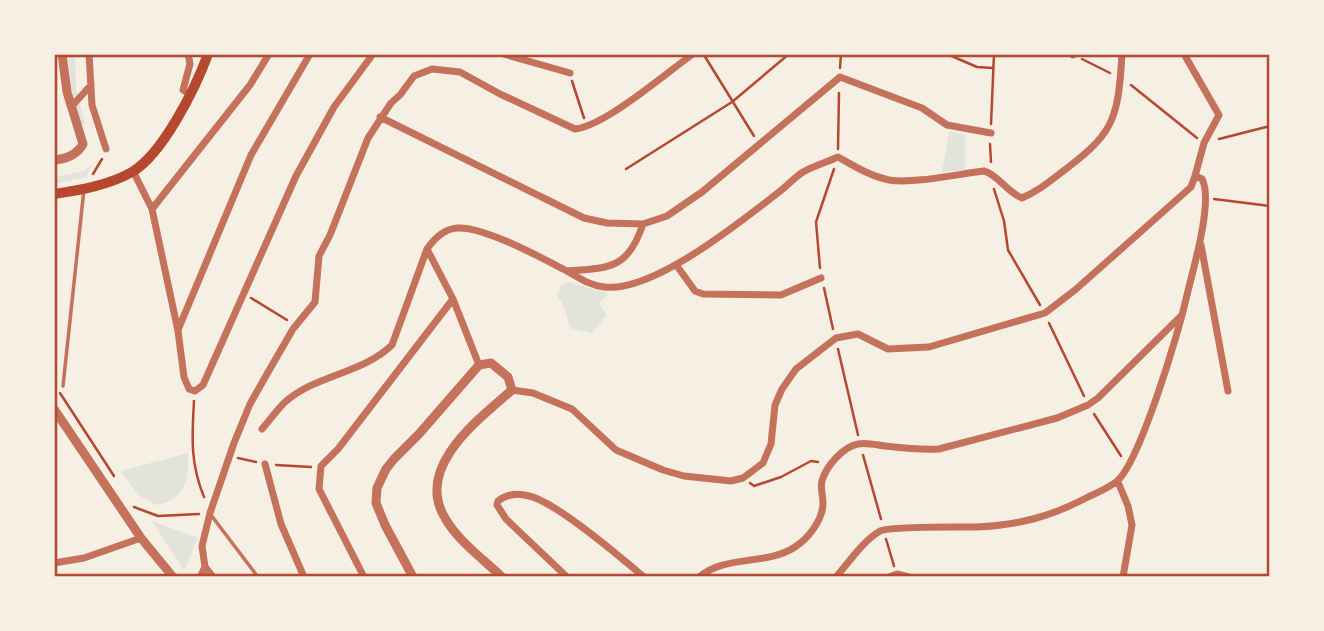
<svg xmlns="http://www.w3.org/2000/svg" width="1324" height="631" viewBox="0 0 1324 631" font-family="Poppins,sans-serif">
<rect width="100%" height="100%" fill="#f6efe4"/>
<!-- green -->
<path fill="#e2e4dc" d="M 68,54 L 75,54 L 76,88 L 85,124 L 80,126 L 71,88 Z
M 949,131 L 965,135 L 965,170 L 942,172 Z
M 91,165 L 87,177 L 54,184 L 54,177 L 84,171 Z
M 570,282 C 583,288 596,288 608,294 L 599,303 L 607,315 L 592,333 L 570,328 L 564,307 L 557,295 L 561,285 Z
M 188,453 C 189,481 186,499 156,505 L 138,495 L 121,471 Z
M 152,521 L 198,538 L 184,571 Z"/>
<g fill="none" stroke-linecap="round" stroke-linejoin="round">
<!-- path -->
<path stroke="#b5482f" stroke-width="2.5" d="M 947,54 L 977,67 L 993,68
M 704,55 L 754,136
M 1082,59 L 1110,73
M 840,68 L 841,54
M 572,81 L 584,118
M 1131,85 L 1197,138
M 991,124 L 994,54
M 1219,139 L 1270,126
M 990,144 L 991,162
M 838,149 L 839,93
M 626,169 L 732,102 L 789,54
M 93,174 L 102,159
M 994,189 L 1004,221 L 1008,250 L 1040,305
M 1214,199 L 1270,206
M 820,268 L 816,222 L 834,169
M 824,288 L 833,329
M 251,298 L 287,320
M 1049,323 L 1084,396
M 838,349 L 858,435
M 60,393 L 114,476
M 194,401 C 192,437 190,463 204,497
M 1094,414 L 1121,456
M 863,455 L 881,519
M 238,458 L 256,462
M 276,465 L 311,467
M 750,483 L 754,486 L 781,477 L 811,461 L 818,462
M 134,507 L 158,516 L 199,514
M 886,539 L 894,566"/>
<!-- service -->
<path stroke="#c5725c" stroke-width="3.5" d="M 63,386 L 84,189
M 211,515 L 258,577"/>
<!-- minor -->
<path stroke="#c5725c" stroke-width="7" d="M 89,54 L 92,105 L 106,149
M 188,54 L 190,64 L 183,90 L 190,94
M 503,54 L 570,73
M 1184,54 L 1219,115 L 1204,143 L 1195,176
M 1073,55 L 1073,54
M 72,106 L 91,85
M 380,117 L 584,218 L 607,223 L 643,224 L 667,216 L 702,192 L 840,77 L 922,108 L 947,125 L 991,133
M 133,171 L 152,209 L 178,331 L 184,377 L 189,389 L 195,391 L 203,385 L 296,176 L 334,107 L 373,54
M 152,209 L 250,85 L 269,54
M 1201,245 L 1228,391
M 427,249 L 453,299 L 479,365
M 677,266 L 695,291 L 703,294 L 781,295 L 821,278
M 567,271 C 610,268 628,269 643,224
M 178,330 L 251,155 L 310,54
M 512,390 L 533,393 L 572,409 L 616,450 L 663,470 L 684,476 L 731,481 L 743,478 L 763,463 L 771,444 L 775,405 L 782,389 L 796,369 L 836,338 L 858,334 L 888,349 L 929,347 L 1045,313 L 1075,290 L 1191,187 L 1195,176 L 1202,179 C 1214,201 1192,273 1186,299 C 1179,331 1139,465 1116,482 C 1108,488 1097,493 1088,497 C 1050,517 1019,525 976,527 C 960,527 889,526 880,531 C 863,541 850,561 836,577
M 262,429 C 269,421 276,411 284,403 C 314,375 362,374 392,345 L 427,249 C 434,239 443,229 457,228 C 483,226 540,257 565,270 C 578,277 588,285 604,287 C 653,293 740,222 779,192 C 787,186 795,177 803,172 C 814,166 827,162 838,157 C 854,166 870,176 889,180 C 914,184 958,174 984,171 C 997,174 1006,191 1022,198 C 1036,192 1045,185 1058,175 C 1113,134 1118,123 1122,54
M 265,464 L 281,524 L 304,577
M 1118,482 L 1128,506 L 1132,525 L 1123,577
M 54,563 L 84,558 L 141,538
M 205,567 L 213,577
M 200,577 L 205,567 L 202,546 L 210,513 L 234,443 L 250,404 L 271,367 L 293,329 L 315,302 L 319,256 L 330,235 L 368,138 L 391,103 L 400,95 L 414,76 L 432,69 L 460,72 L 500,94 L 575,129 C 605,126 666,73 693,54
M 364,577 L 319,489 L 321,466 L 338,449 L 453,299
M 567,577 L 506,519 L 497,505 L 498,501 C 507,494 518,493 529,496 C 556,502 620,557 644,577
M 699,577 C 727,554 766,566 795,547 C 809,538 823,519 823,503 C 823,495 820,488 822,481 C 826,466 843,447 858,444 C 866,442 877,445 885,446 C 903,448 921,450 939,449 L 1057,418 L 1088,405 L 1098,398 L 1182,315
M 889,577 L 897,574 L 909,577"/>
<!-- tertiary -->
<path stroke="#c5725c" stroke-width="9" d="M 54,160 C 66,159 77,155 83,144 L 67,92 L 62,54
M 54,409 L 141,538 L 173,577
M 413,577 L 385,525 L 376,503 L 377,488 L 386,469 L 394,459 L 419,434 L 479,365 L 491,363 L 508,377 L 512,390 C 479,419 414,467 445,518 C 458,541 483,559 502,577"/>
<!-- trunk -->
<path stroke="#b5482f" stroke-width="10" d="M 54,194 C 81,190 109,185 132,172 C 163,154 196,87 208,54"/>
</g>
<!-- border -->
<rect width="1324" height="631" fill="none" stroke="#f6efe4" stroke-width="112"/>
<rect x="56" y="56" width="1212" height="519" fill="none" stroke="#b5482f" stroke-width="2.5"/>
</svg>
